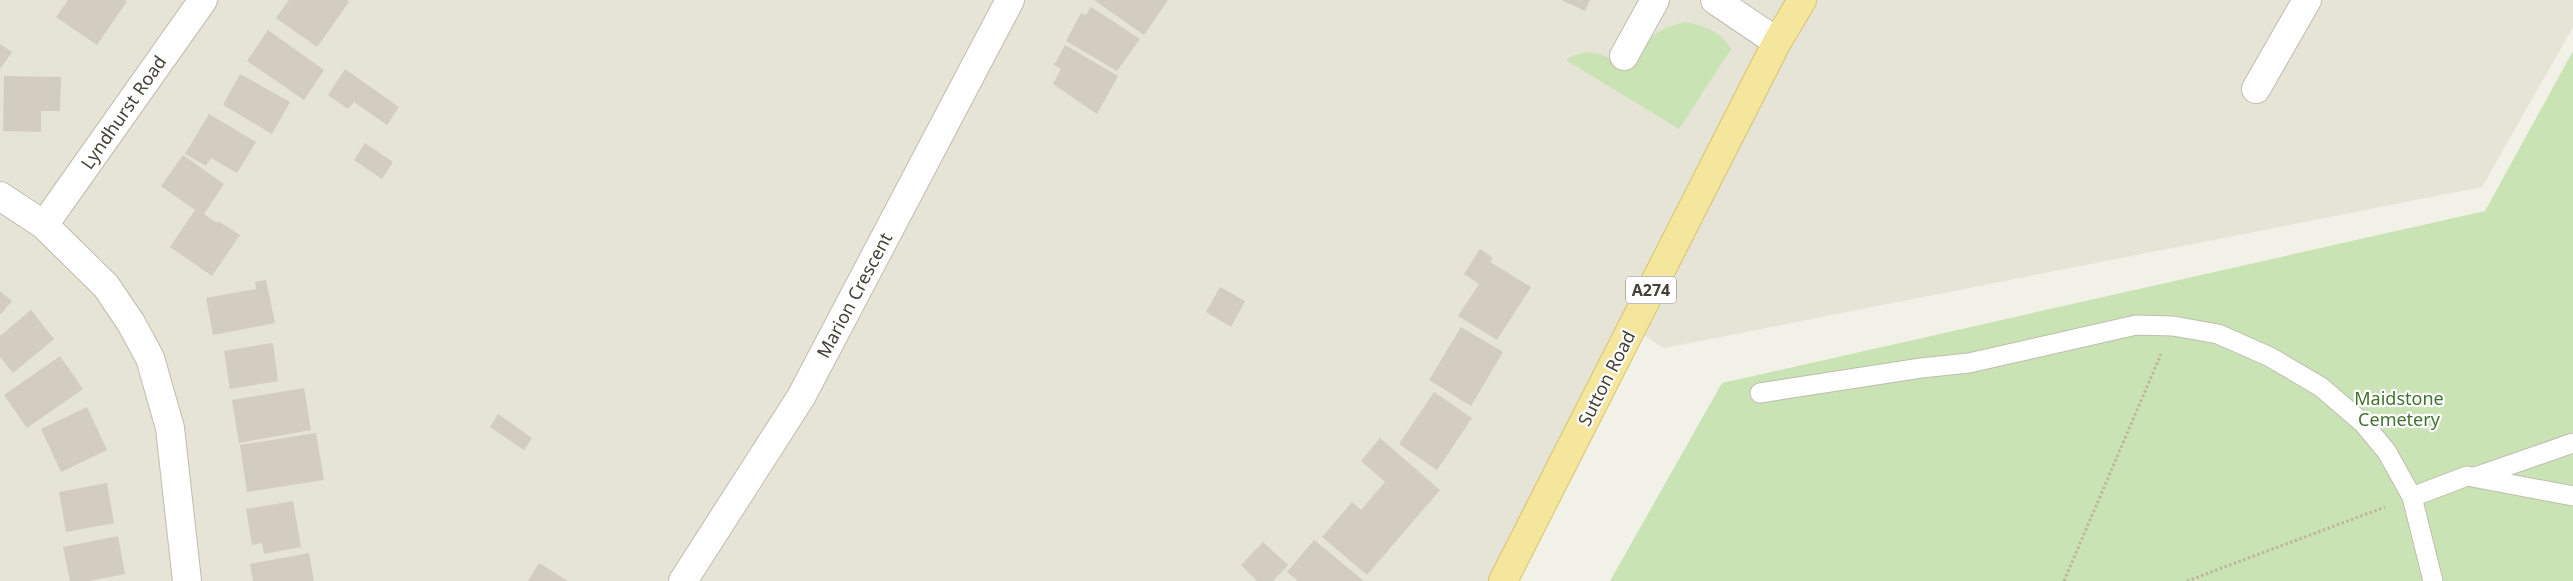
<svg xmlns="http://www.w3.org/2000/svg" width="2573" height="581" viewBox="0 0 2573 581" font-family="'Noto Sans',sans-serif">
<rect width="100%" height="100%" fill="#f2f1e8"/>
<!-- residential -->
<path fill="#e6e3d7" d="M 0,0 L 2573,0 L 2573,27 L 2482,187 L 1664,348 L 1630,327 L 1498,581 L 0,581 Z"/>
<!-- green -->
<path fill="#c9e3b4" d="M 1686,22 C 1706,27 1721,31 1731,49 L 1679,129 L 1566,60 C 1592,44 1607,57 1631,70 C 1647,41 1652,29 1686,22 Z
M 2573,51 L 2573,581 L 1610,581 L 1722,383 L 2485,211 Z"/>
<!-- building -->
<path fill="#d3cdbf" d="M 68,0 L 125,0 L 127,1 L 97,45 L 56,17 Z
M 289,0 L 347,0 L 349,2 L 317,47 L 276,18 Z
M 1094,0 L 1168,0 L 1144,35 Z
M 1561,0 L 1590,0 L 1585,11 Z
M 1091,7 L 1140,39 L 1117,71 L 1066,41 L 1081,13 L 1086,15 Z
M 268,30 L 324,70 L 304,100 L 247,61 Z
M 0,44 L 12,52 L 0,69 Z
M 1065,45 L 1118,76 L 1097,114 L 1053,84 L 1061,69 L 1054,65 Z
M 345,69 L 399,107 L 387,125 L 354,102 L 348,109 L 328,95 Z
M 240,74 L 290,102 L 272,134 L 223,105 Z
M 4,76 L 61,77 L 60,111 L 41,111 L 41,132 L 3,131 Z
M 209,114 L 256,142 L 237,173 L 211,158 L 206,166 L 185,154 Z
M 365,143 L 393,162 L 382,179 L 354,160 Z
M 183,155 L 224,184 L 204,214 L 217,223 L 218,221 L 240,235 L 212,276 L 170,247 L 195,210 L 161,186 Z
M 1480,249 L 1493,258 L 1490,262 L 1531,287 L 1497,340 L 1458,316 L 1479,284 L 1464,274 Z
M 266,280 L 275,323 L 213,335 L 206,298 L 256,289 L 255,282 Z
M 1220,287 L 1245,301 L 1231,327 L 1206,312 Z
M 0,291 L 12,301 L 0,315 Z
M 31,310 L 54,339 L 13,373 L 0,357 L 0,336 Z
M 1461,327 L 1503,352 L 1471,406 L 1429,380 Z
M 273,343 L 278,381 L 230,389 L 224,351 Z
M 60,356 L 83,389 L 27,428 L 4,395 Z
M 304,388 L 311,430 L 239,443 L 232,400 Z
M 1434,392 L 1472,418 L 1437,470 L 1399,444 Z
M 87,407 L 107,450 L 61,472 L 41,429 Z
M 498,414 L 532,438 L 524,450 L 490,427 Z
M 316,433 L 324,480 L 247,492 L 240,445 Z
M 1380,438 L 1440,490 L 1367,575 L 1322,537 L 1352,502 L 1361,510 L 1385,482 L 1361,461 Z
M 107,483 L 114,523 L 66,532 L 59,492 Z
M 293,501 L 301,547 L 264,554 L 262,543 L 252,545 L 246,509 Z
M 118,536 L 125,574 L 89,581 L 70,581 L 63,547 Z
M 1314,540 L 1364,581 L 1298,581 L 1287,572 Z
M 1263,542 L 1288,565 L 1273,581 L 1257,581 L 1241,565 Z
M 309,553 L 314,581 L 253,581 L 250,564 Z
M 539,563 L 568,581 L 528,581 Z"/>
<g fill="none" stroke-linecap="round" stroke-linejoin="round">
<!-- service casing -->
<g stroke="#c0bcae" stroke-width="21">
<path id="service" d="M 1760,393 L 1921,368 L 1969,363 L 2136,325 L 2173,326 L 2218,334 L 2270,357 L 2321,387 L 2363,423 L 2387,452 L 2412,497 L 2433,581
M 2475,477 L 2573,443
M 2412,497 L 2467,476 L 2573,496"/>
</g>
<!-- minor casing -->
<g stroke="#c0bcae" stroke-width="30">
<path id="minor" d="M 1715,0 L 1777,42
M 1624,56 L 1655,0
M 2256,89 L 2307,0
M 0,196 L 44,225 L 106,286 L 131,323 L 150,358 L 170,428 L 187,581
M 44,225 L 203,0
M 683,581 L 801,397 L 1010,0"/>
</g>
<!-- primary casing -->
<g stroke="#d9c56f" stroke-width="30">
<path id="primary" d="M 1503,581 L 1777,42 L 1802,0"/>
</g>
<!-- path -->
<path stroke="#beb69e" stroke-width="3" stroke-dasharray="2.5 2.5" stroke-linecap="butt" d="M 2064,581 L 2161,354
M 2187,581 L 2385,507"/>
<!-- service -->
<use href="#service" stroke="#fff" stroke-width="19"/>
<!-- minor -->
<use href="#minor" stroke="#fff" stroke-width="28"/>
<!-- primary -->
<use href="#primary" stroke="#f5e69e" stroke-width="28"/>
</g>
<g text-anchor="middle" dominant-baseline="central" stroke-width="4.5" stroke-linejoin="round" paint-order="stroke">
<!-- shield labels -->
<rect fill="#fff" stroke="#7d7a73" stroke-width="1" x="1626" y="276.5" width="50" height="27" rx="4"/>
<g font-size="16" font-weight="bold" fill="#454137">
<text x="1651" y="290">A274</text>
</g>
<!-- street labels -->
<g font-size="18" fill="#454137" stroke="#fff">
<text transform="translate(123 112) rotate(-55)">Lyndhurst Road</text>
<text transform="translate(854 295) rotate(-62)">Marion Crescent</text>
<text transform="translate(1606 378) rotate(-63)">Sutton Road</text>
</g>
<!-- park labels -->
<g font-size="18" fill="#417230" stroke="#fff">
<text x="2399" y="398">Maidstone<tspan x="2399" dy="21">Cemetery</tspan></text>
</g>
</g>
</svg>
